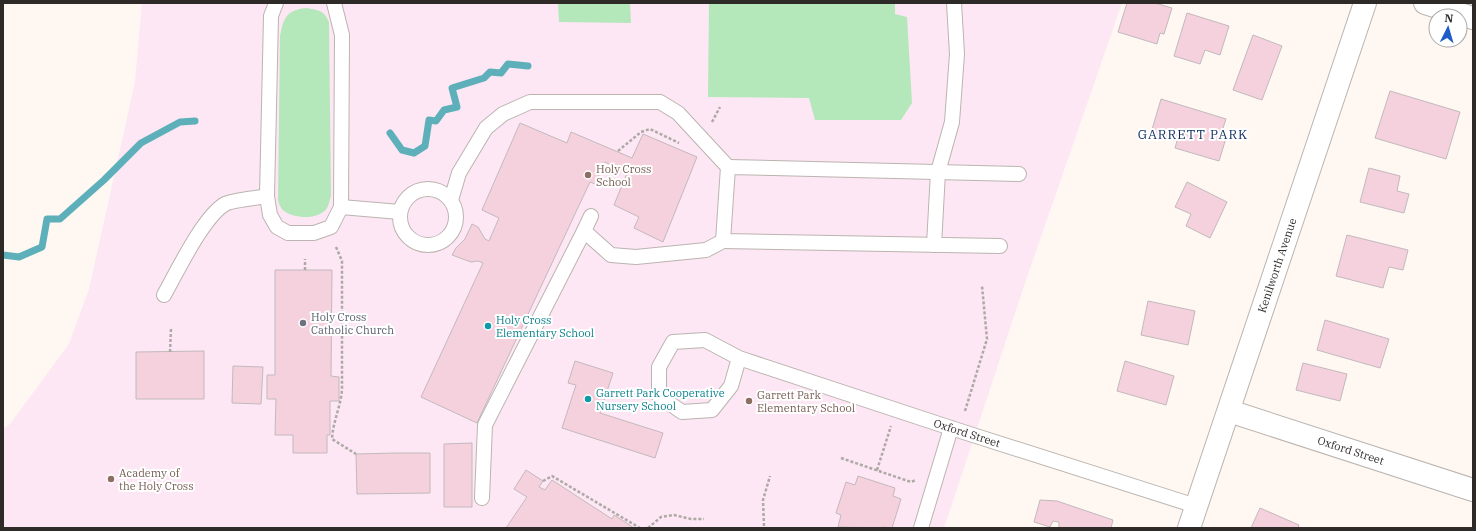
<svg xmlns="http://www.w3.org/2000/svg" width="1476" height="531" viewBox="0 0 1476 531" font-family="'IBM Plex Serif',serif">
<rect width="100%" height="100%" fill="#fef7f2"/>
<!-- education -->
<path fill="#fde7f4" d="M 142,3 L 1122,3 L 1025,283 L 944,528 L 3,528 L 3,429 L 10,424 L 69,344 L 89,289 L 135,82 Z"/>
<!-- green -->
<path fill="#b4e7b9" d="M 558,3 L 630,3 L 631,23 L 559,22 Z
M 709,3 L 895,3 L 895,14 L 907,17 L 912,103 L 901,120 L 815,120 L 809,98 L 708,97 Z
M 306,8 C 318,10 324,10 329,22 L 331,196 C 330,199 329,205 327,208 C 320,220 294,219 284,211 C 281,209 279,204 278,200 L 280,37 C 283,19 286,10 306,8 Z"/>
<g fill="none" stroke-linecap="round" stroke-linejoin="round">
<!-- stream -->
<path stroke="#5db0ba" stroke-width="7" d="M 390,133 L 402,150 L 414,153 L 425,146 L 429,120 L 436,121 L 444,110 L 457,107 L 452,88 L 484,78 L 490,72 L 501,73 L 508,64 L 528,66
M 3,255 L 19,257 L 42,247 L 47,219 L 60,219 L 104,180 L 141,143 L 180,122 L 195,121"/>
</g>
<!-- building -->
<path fill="#f5d1de" stroke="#c2b9bc" d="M 1127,3 L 1155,3 L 1172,8 L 1164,34 L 1160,33 L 1157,44 L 1118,32 Z
M 1187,13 L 1229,26 L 1220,55 L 1205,50 L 1200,64 L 1174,56 Z
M 1253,35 L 1282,46 L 1262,100 L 1233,90 Z
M 1390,91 L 1460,112 L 1446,159 L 1375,138 Z
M 1161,99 L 1226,119 L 1221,134 L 1227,135 L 1219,161 L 1175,148 L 1177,141 L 1151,133 Z
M 520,123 L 567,143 L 571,132 L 632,158 L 643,134 L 697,157 L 663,242 L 634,228 L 639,217 L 614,205 L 627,173 L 605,162 L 595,184 L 590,182 L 477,423 L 421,397 L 483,263 L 478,261 L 471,262 L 452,255 L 456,248 L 465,239 L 472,224 L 478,227 L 485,239 L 489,241 L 499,218 L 482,210 Z
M 1369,168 L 1400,176 L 1397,191 L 1409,194 L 1404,213 L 1360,202 Z
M 1187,182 L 1227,202 L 1210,238 L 1186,226 L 1191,214 L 1175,207 Z
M 1347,235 L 1408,250 L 1403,270 L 1389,267 L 1383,288 L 1336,276 Z
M 275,270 L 332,270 L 331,376 L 339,377 L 339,401 L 330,401 L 330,435 L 327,435 L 327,453 L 293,453 L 293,435 L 275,435 L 276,399 L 267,399 L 267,375 L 275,375 Z
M 1148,301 L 1195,311 L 1188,345 L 1141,335 Z
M 1325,320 L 1389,339 L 1380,368 L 1317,350 Z
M 204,351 L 204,399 L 136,399 L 136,352 Z
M 575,361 L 613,373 L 600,413 L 663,433 L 655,458 L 562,428 L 576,385 L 568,383 Z
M 1125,361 L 1174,376 L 1166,405 L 1117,391 Z
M 1303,363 L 1347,374 L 1340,401 L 1296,390 Z
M 233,366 L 263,367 L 261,404 L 232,403 Z
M 472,443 L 472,507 L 444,507 L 444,444 Z
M 395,453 L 430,453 L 430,493 L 357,494 L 356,454 Z
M 526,470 L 543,481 L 539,487 L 545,490 L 552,480 L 612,519 L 614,515 L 634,528 L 506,528 L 527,497 L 514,489 Z
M 858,476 L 895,488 L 893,496 L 901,499 L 892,528 L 882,527 L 882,528 L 838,527 L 841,515 L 836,513 L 846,482 L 855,485 Z
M 1040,500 L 1057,501 L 1113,520 L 1111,528 L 1059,528 L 1059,522 L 1053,521 L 1050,527 L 1034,522 Z
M 1260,508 L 1299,525 L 1298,528 L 1251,528 Z"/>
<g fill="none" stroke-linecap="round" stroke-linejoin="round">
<!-- lane casing -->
<g stroke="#bbb4af" stroke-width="16">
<g id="lane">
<path d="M 276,3 L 271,16 L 267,196 L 270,215 L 277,227 L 288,233 L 314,233 L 331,227 L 341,207 L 342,35 L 334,3"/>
<circle cx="428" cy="217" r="28"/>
<path d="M 451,200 L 459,173 L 486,128 L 503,114 L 530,102 L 660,102 L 678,113 L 728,167"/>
<path d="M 341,207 L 400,212"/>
<path d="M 591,216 L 584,231 L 611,255 L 636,257 L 706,250 L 723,241"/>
<path d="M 934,245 L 938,172 L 952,122 L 957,54 L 954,3"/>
<path d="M 1000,246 L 723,241 L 728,167 L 1019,174"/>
<path d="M 164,295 C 177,272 203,217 225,204 C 232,200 258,198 267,196"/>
<path id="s1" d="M 739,358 L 731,386 L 712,410 L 682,412 L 659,396 L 659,367 L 673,342 L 705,340 L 739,358 L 951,428 L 1196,506"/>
<path d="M 482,498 L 485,425 L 584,231"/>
<path d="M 921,528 L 951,428"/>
</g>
</g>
<!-- street casing -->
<g stroke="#bbb4af" stroke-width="24">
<g id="street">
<path id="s2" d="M 1229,411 L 1473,490"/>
<path id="s3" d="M 1189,528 L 1365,3"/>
</g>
</g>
<!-- secondary casing -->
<g stroke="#bbb4af" stroke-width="24">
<path id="secondary" d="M 1425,3 L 1473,18"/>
</g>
<!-- path -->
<path stroke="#aea9a5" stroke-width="2.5" stroke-dasharray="3 2" stroke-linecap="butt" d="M 712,122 L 720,107
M 618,151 L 641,132 L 650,129 L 679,143
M 336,247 L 342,261 L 342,389 C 341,406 333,421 332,439 L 356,454
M 305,270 L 305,259
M 170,352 L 171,329
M 965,411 L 987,339 L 982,286
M 841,458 L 911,482 L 916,480
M 877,470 L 891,426
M 543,481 L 552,476 L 640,528
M 764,526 L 763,500 L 770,476
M 648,528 L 661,517 L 674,515 L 691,519 L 704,519"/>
<!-- lane -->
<use href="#lane" stroke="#fff" stroke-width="14"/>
<!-- street -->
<use href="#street" stroke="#fff" stroke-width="22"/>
<!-- secondary -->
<use href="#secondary" stroke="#fff" stroke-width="22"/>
</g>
<!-- markers -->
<g fill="#8d6e63" stroke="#fff" stroke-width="1.5">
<circle cx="588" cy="175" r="4"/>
<circle cx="749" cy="401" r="4"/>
<circle cx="111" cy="479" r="4"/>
</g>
<circle fill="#6b7280" stroke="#fff" stroke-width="1.5" cx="303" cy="323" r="4"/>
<g fill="#0f9aa8" stroke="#fff" stroke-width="1.5">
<circle cx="488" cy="326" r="4"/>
<circle cx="588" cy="399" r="4"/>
</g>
<g text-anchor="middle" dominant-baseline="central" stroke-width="4" stroke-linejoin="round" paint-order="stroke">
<!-- education labels -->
<g font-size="11" fill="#785e54" stroke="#fff" text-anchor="start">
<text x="596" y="169">Holy Cross<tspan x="596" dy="13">School</tspan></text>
<text x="757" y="395">Garrett Park<tspan x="757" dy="13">Elementary School</tspan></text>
<text x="119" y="473">Academy of<tspan x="119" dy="13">the Holy Cross</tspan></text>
</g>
<!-- street labels -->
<g font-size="11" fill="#2d2a28" stroke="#fff">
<text stroke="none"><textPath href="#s3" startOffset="277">Kenilworth Avenue</textPath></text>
<text stroke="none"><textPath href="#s1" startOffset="486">Oxford Street</textPath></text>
<text stroke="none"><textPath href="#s2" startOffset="128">Oxford Street</textPath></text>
</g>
<!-- worship labels -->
<g font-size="11" fill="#5b616d" stroke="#fff" text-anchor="start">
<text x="311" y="317">Holy Cross<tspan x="311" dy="13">Catholic Church</tspan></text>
</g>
<!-- culture labels -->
<g font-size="11" fill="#0d838f" stroke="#fff" text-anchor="start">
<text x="496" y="320">Holy Cross<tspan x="496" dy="13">Elementary School</tspan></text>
<text x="596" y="393">Garrett Park Cooperative<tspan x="596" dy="13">Nursery School</tspan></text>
</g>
<!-- quarter labels -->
<g font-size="13" letter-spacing="1" fill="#0d2a5f" stroke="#fff">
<text x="1193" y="134">GARRETT PARK</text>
</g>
</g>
<!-- border -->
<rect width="1476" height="531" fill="none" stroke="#2d2a28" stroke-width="8"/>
<!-- north arrow -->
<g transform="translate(1448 28) rotate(5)"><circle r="19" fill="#ffffff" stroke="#abaaa9"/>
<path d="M0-3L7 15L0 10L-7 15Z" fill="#1f5cc8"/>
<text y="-6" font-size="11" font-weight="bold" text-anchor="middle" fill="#2d2a28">N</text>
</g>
</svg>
